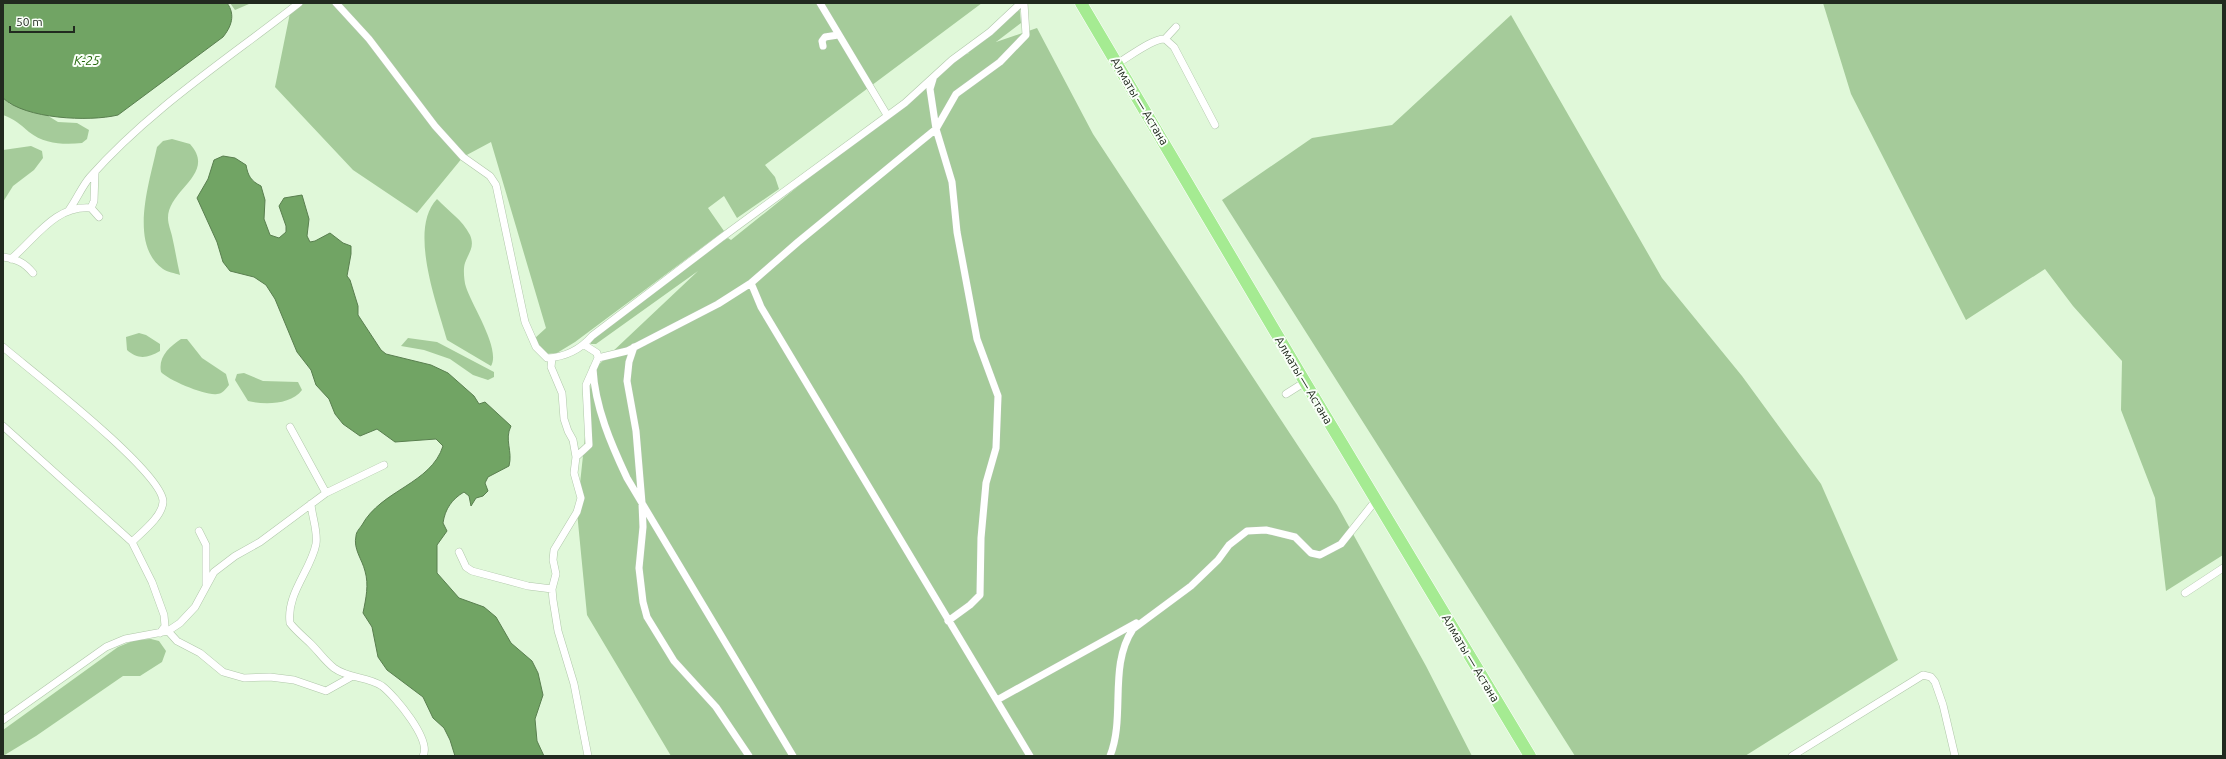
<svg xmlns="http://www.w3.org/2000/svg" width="2226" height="759" viewBox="0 0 2226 759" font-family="Ubuntu,sans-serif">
<rect width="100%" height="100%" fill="#e0f8d9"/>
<!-- green -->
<path fill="#a5cb9a" d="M 230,3 L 249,3 L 249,4 L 235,10 Z
M 292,3 L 982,3 L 765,165 L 775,177 L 779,189 L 737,218 L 724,196 L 708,208 L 724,231 L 575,342 L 557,353 L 546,354 L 534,339 L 546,328 L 491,142 L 463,157 L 417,213 L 353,170 L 275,87 Z
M 1019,3 L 1021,23 L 996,42 L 1037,28 L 1093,134 L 1337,505 L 1426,666 L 1472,756 L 671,756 L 587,615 L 577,512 L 592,371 L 698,271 L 596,344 L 591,344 L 589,341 L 723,241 L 728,238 L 731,240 L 887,115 L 952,60 L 969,53 L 968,51 Z
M 1823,3 L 2223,3 L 2223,555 L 2166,591 L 2155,498 L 2121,410 L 2122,361 L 2073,306 L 2045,269 L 1966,320 L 1851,94 Z
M 1511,15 L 1662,278 L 1742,376 L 1821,484 L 1898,660 L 1745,756 L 1575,756 L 1222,200 L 1312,138 L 1392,125 Z
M 3,98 L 10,104 L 45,114 L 58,122 L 77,123 L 89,130 L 87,139 L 82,143 C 64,145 44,144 29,132 C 20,124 14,119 3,115 Z
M 172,139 L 190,144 C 217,174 168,189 168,218 C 168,224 171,231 172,236 C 175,249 177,262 180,275 C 175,273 167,272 163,269 C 128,244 150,181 157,147 L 163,141 Z
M 31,146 L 42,151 L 43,158 L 34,170 L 13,186 L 3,202 L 3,150 Z
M 437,199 C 449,212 462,219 470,235 C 475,247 469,252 465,263 C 463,268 464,281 466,287 C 472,306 501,349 491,366 L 447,340 C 437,304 408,229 437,199 Z
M 139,333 L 146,335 L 160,344 L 160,351 C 148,358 138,360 127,350 L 126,337 Z
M 408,338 L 437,342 L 494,372 L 494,377 L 488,380 L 473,375 L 450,359 L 424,350 L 401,346 Z
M 181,339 L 187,339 L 202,358 L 226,374 L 229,385 C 226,389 222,394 217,394 C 206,396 168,380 161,372 C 158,357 169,347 181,339 Z
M 244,373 L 263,381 L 298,382 L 302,390 C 291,405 264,405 248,401 L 235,380 L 237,374 Z
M 151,639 L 159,641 L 166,651 L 162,662 L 140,676 L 123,676 L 36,736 L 3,756 L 3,730 L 118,647 L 135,640 Z"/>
<!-- water -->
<path fill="#71a464" stroke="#597f4f" d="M 3,3 L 227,3 C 236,15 231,27 223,37 L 118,115 C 89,122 25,119 3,98 Z
M 223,156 L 235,158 L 246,165 C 248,176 251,181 261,186 L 265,200 L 264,219 L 270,235 L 279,238 L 286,232 L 286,226 L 279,206 L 284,198 L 302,195 L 309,219 L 307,236 L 310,242 L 315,241 L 330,233 L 343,243 L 351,246 L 351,254 L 347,276 L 350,280 L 358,306 L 358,315 L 381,350 L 386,354 L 431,365 L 448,373 L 474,396 L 479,404 L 485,402 L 511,426 C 504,440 513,451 509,466 L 488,477 L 485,483 L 488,491 L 483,496 L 476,498 L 471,506 L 469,496 L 464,492 C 452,499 445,509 443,523 L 447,531 L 437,545 L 437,573 L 459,598 L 484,607 L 496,617 L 511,643 L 532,661 L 538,673 L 543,695 L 535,719 L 537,741 L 544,756 L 455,756 L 450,740 L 444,728 L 433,718 L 423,697 L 387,670 L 378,657 L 372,627 L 363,613 C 366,598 369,585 365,571 C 362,559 353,549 356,536 C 356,532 360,528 362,525 C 381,490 431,484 443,446 L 436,439 L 395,442 L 377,429 L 360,436 L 343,424 L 335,414 L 329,399 L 316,385 L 311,370 L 297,352 L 275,299 L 266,285 L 254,277 L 230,271 L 223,262 L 217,242 L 197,198 L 208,179 L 214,160 Z"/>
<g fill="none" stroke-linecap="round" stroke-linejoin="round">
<!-- street casing -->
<g stroke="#b0c7aa" stroke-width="8">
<path id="street" d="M 336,3 L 369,39 L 435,126 L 463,157 L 490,176 L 496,185 L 525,322 L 536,347 L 547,358 C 566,357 580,350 592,336 L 721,238 L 905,103 L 952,60 L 990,32 L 1021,3
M 820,3 L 887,115
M 1165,39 L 1176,27
M 823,46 L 822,41 L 825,37 L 838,35
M 1118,63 C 1129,57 1153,38 1165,39 L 1174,47 L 1215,125
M 933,79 L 930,89 L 936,129 L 952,182 L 957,232 L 977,339 L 998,396 L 996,448 L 986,483 L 981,538 L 980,595 L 970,605 L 948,621
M 91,208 L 94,201 L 95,172
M 69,210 C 77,199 82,186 90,177 C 150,109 229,58 299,3
M 3,257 C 16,259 24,262 33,273
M 11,259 C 36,238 55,205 91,208 L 99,217
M 751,283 L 761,307 L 1030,756
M 3,347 C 30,370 164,473 163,502 C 162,517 142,532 132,542
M 634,347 L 629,362 L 627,381 L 636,431 L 642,503 L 643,527 L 639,568 L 643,602 L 647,617 L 674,661 L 716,707 L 749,756
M 552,358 L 551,367 L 562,393 L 564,419 L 568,431 L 573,440 L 576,457 L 574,473 L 581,498 L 577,512 L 554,550 L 553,560 L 556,574 L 552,589 L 553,600 L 558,631 L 574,684 L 588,756
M 598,358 L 627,351 L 718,304 L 751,283 L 798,242 L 920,142 L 936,129 L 956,94 L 1000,62 L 1026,35 L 1024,3
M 593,369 C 595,407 611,444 627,478 L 793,756
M 1286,394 L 1305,382
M 3,426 L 132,542 L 152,582 L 164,615 L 165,626 L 160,633
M 290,427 L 326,493
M 576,457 L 589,445 L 586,385 L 598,358 L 597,353 L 586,346
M 311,504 C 312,517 318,531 316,544 C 311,570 286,594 290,623 C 296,631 304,637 311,644 C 319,652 325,661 334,668 C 349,679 367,676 382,686 C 395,696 432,740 423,756
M 199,531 L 206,545 L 206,584
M 459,552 L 466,567 L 472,571 L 528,586 L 552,589
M 2185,593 L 2223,568
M 168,631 L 177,641 L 200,653 L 223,672 L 244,678 L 270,677 L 294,680 L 326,691 L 351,677
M 997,700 L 1136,623
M 3,720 L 106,647 L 125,639 L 168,631 L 180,623 L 195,607 L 214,572 L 235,556 L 260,542 L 326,493 L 384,465
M 1110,756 C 1126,716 1108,666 1133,629 L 1191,586 L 1218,560 L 1229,545 L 1247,531 L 1266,530 L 1295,537 L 1311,553 L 1320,555 L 1341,544 L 1376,500
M 1792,756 L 1923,675 L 1931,677 L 1935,682 L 1943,705 L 1955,756"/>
</g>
<!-- highway casing -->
<g stroke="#fff" stroke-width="13">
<path id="highway" d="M 1081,3 L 1305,382 L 1530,756"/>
</g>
<!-- street -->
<use href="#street" stroke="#fff" stroke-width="7"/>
<!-- highway -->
<use href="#highway" stroke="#a5eb92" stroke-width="12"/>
</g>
<g text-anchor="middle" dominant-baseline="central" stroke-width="4" stroke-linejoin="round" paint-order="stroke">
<!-- street labels -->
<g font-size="12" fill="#212a1f" stroke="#fafff9">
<text transform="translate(1140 101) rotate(59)">Алматы — Астана</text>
<text transform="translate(1304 380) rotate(59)">Алматы — Астана</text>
<text transform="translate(1471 658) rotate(59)">Алматы — Астана</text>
</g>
<!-- water labels -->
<g font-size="13" font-style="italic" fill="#24670a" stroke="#fafff9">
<text x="87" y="60">К-25</text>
</g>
</g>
<!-- border -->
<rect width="2226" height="759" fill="none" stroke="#212a1f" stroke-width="8"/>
<!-- scale -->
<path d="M10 26v6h64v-6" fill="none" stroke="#212a1f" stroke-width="2"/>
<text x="16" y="26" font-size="12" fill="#212a1f" stroke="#fafff9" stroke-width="3" paint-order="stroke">50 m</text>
</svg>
